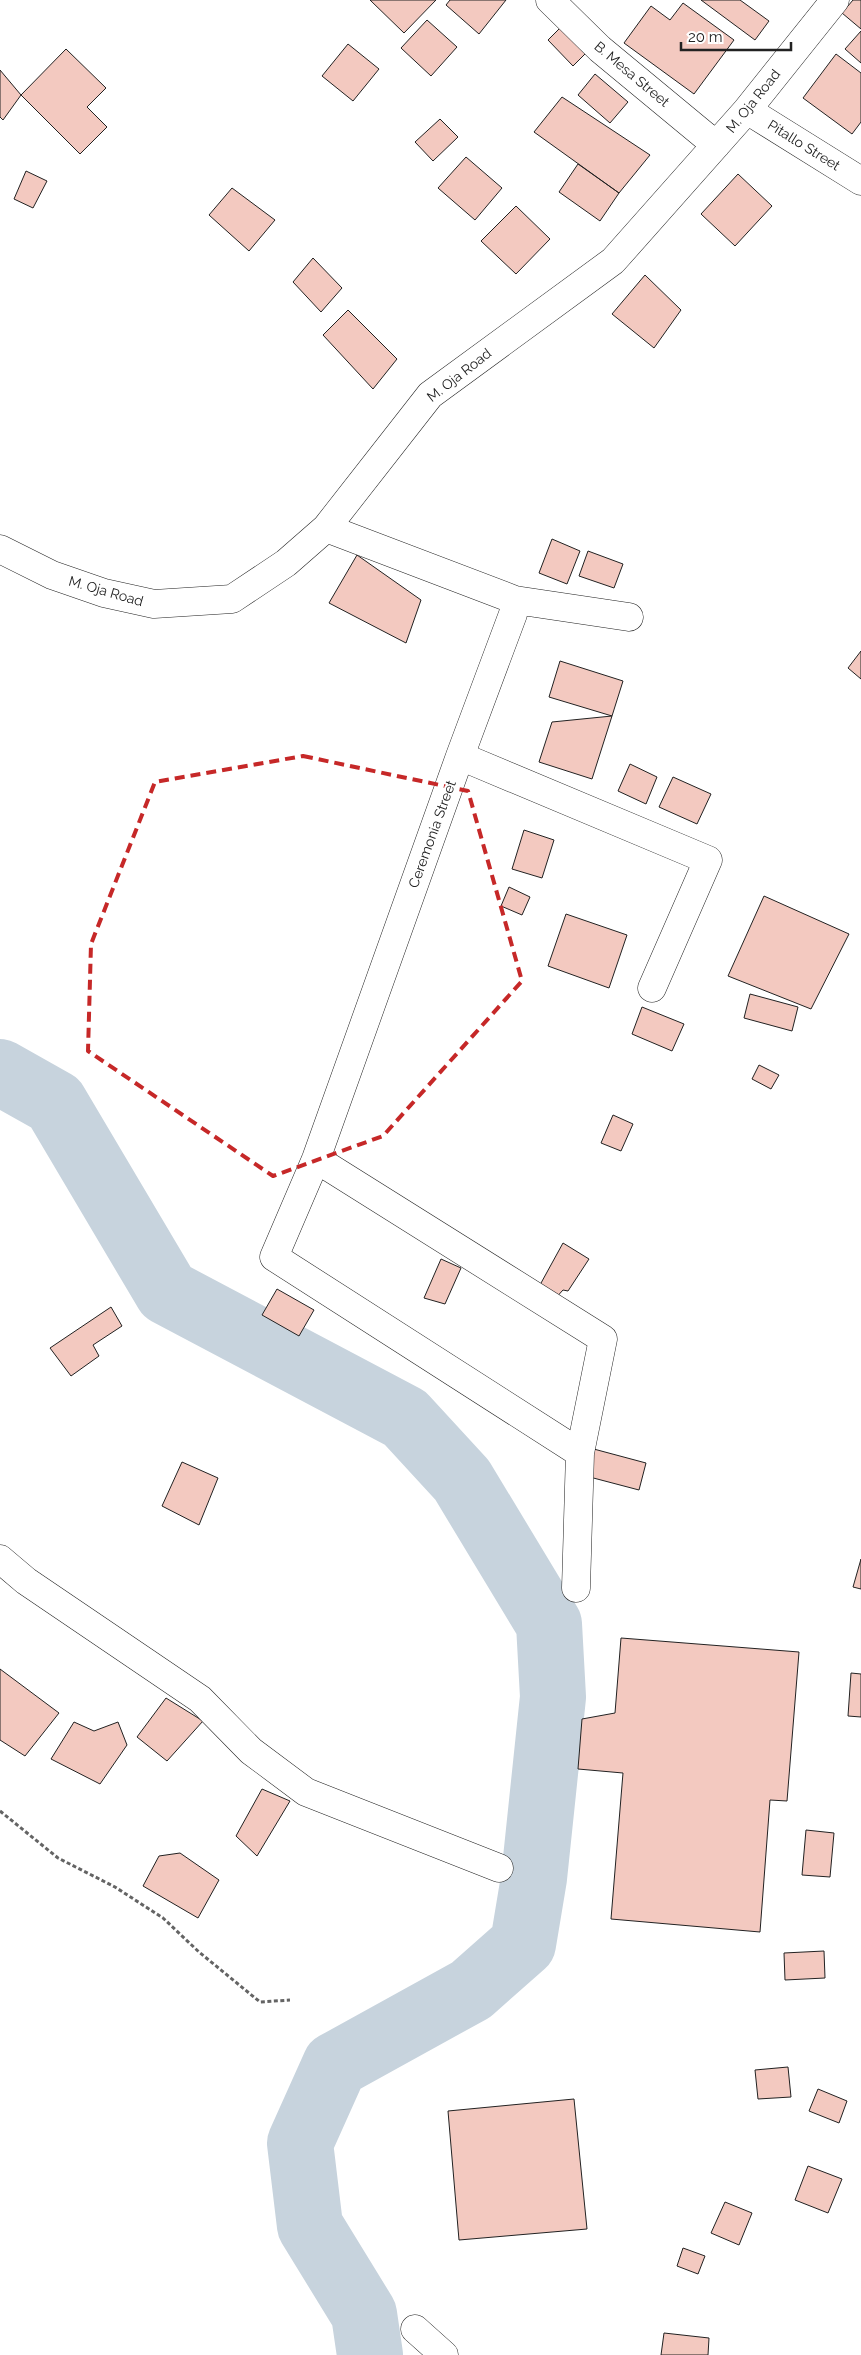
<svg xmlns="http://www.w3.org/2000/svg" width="861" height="2355" viewBox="0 0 861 2355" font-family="Raleway,sans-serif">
<rect width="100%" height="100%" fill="#fff"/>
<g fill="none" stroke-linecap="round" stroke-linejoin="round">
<!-- river -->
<path stroke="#c7d3dd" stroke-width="66" d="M 0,1072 L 55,1103 L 167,1292 L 405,1418 L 462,1480 L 549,1624 L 553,1697 L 534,1878 L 523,1944 L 471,1990 L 335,2065 L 300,2143 L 310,2226 L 364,2314 L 370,2355"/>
</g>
<!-- building -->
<path fill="#f3c9c0" stroke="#222" d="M 370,0 L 436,0 L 404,33 Z
M 450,0 L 506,0 L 479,34 L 446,5 Z
M 701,0 L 740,0 L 769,21 L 755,40 Z
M 853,0 L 861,0 L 861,29 L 842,13 Z
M 683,3 L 734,40 L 694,94 L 624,43 L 651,6 L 670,20 Z
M 427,20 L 457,47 L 431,76 L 401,48 Z
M 562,26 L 587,52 L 573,66 L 548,40 Z
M 861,31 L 861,63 L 845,49 Z
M 348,44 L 379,69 L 353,101 L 322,76 Z
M 66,49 L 106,88 L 87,107 L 107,127 L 80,154 L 21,95 Z
M 836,54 L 861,73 L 861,122 L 852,134 L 803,98 Z
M 0,70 L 21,95 L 3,120 L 0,117 Z
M 595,74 L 628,102 L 610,123 L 578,95 Z
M 562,97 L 650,155 L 619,193 L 534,132 Z
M 440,119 L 458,137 L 433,161 L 415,142 Z
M 466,157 L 502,188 L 475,220 L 438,188 Z
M 578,164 L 619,193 L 600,221 L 559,192 Z
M 26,171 L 47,181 L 33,208 L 14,199 Z
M 738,174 L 772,206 L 735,246 L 701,214 Z
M 232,188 L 275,220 L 249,251 L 209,215 Z
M 516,206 L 550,239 L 516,274 L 481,241 Z
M 313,258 L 342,288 L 321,312 L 293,282 Z
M 645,275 L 681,310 L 654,348 L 612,314 Z
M 348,310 L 397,359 L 373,389 L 323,335 Z
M 552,539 L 580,551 L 567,584 L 539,573 Z
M 588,551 L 623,564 L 614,588 L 579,576 Z
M 357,555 L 421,600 L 406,643 L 329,603 Z
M 861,651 L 861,679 L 848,668 Z
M 560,661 L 623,681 L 612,716 L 549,697 Z
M 612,716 L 592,779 L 539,762 L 552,722 Z
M 630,764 L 657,777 L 646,804 L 618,791 Z
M 673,777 L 711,794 L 697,824 L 659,807 Z
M 524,830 L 554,840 L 542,878 L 512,869 Z
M 509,887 L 530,897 L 522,915 L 501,906 Z
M 764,896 L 849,934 L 811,1009 L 728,976 Z
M 566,914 L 627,935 L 609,988 L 548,966 Z
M 750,994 L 798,1007 L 792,1031 L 744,1018 Z
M 642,1007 L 684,1024 L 672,1051 L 632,1034 Z
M 759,1065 L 779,1075 L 771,1089 L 752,1079 Z
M 613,1115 L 633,1124 L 621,1151 L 601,1143 Z
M 563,1243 L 589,1259 L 568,1291 L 563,1290 L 553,1301 L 535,1294 Z
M 441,1259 L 461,1268 L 445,1304 L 424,1298 Z
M 277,1289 L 314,1310 L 299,1336 L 262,1315 Z
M 111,1307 L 122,1326 L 93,1345 L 99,1356 L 71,1376 L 50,1348 Z
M 590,1448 L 646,1463 L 639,1490 L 582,1475 Z
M 182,1462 L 218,1478 L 199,1525 L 162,1506 Z
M 861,1559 L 861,1589 L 853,1587 Z
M 621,1638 L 799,1652 L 787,1801 L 770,1800 L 760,1932 L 611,1919 L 623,1773 L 578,1769 L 582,1719 L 615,1713 Z
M 0,1669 L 59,1713 L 25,1756 L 0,1740 Z
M 851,1673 L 861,1674 L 861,1717 L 848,1716 Z
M 166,1698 L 203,1721 L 167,1761 L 137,1737 Z
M 74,1722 L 94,1731 L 118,1722 L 127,1745 L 100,1784 L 51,1759 Z
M 262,1789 L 290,1801 L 257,1856 L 236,1836 Z
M 806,1830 L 834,1833 L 830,1877 L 802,1875 Z
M 180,1853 L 219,1880 L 198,1918 L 143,1886 L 159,1856 Z
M 824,1951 L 825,1978 L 785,1980 L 784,1953 Z
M 788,2067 L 791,2097 L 758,2099 L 755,2070 Z
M 818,2089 L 847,2101 L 839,2123 L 809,2111 Z
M 574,2099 L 587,2229 L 459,2240 L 448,2111 Z
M 808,2166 L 842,2179 L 828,2213 L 795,2200 Z
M 725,2202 L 752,2213 L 739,2245 L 711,2233 Z
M 683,2248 L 705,2256 L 698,2274 L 677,2266 Z
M 664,2333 L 709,2338 L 708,2355 L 661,2355 Z"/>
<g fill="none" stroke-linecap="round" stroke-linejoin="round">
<!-- minor casing -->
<g stroke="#222" stroke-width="29">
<path id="minor" d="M 550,0 L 600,49 L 716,145
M 747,110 L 861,181
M 326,528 L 515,600 L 629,617
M 0,549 L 52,575 L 104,593 L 154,604 L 232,599 L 286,563 L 326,528 L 430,395 L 613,261 L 747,110 L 835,0
M 515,600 L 513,614 L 460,756 L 316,1159 L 274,1257 L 580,1453
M 460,756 L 708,860 L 652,988
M 316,1159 L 603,1339 L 580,1453 L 576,1588
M 0,1559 L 26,1581 L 200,1699 L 251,1751 L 306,1792 L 499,1868
M 415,2329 L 444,2355"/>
</g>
<!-- path -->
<path stroke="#646464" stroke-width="3" stroke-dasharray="4 2.5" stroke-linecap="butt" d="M 0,1811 L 58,1858 L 115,1887 L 163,1918 L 199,1952 L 260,2002 L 290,2000"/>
<!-- minor -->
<use href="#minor" stroke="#fff" stroke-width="28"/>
</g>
<!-- marked area -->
<path fill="none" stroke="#c62828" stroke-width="4" stroke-dasharray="10 6" stroke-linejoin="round" d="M 303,756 L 468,791 L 522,981 L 383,1136 L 273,1176 L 88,1051 L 91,944 L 155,782 Z"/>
<g text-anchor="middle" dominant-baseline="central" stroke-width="4" stroke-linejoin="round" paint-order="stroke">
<!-- street labels -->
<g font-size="14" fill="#222" stroke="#fff">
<text transform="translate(632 74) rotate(40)">B. Mesa Street</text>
<text transform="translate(753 101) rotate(-51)">M. Oja Road</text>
<text transform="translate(804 145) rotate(32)">Pitallo Street</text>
<text transform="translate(459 375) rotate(-38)">M. Oja Road</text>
<text transform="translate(106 591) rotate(16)">M. Oja Road</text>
<text transform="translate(432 834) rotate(-70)">Ceremonia Street</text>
</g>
</g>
<!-- scale -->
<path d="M681 42v8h110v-8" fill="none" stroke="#222222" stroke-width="2.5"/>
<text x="688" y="42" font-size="15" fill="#222222" stroke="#ffffff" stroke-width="4" paint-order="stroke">20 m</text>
</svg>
